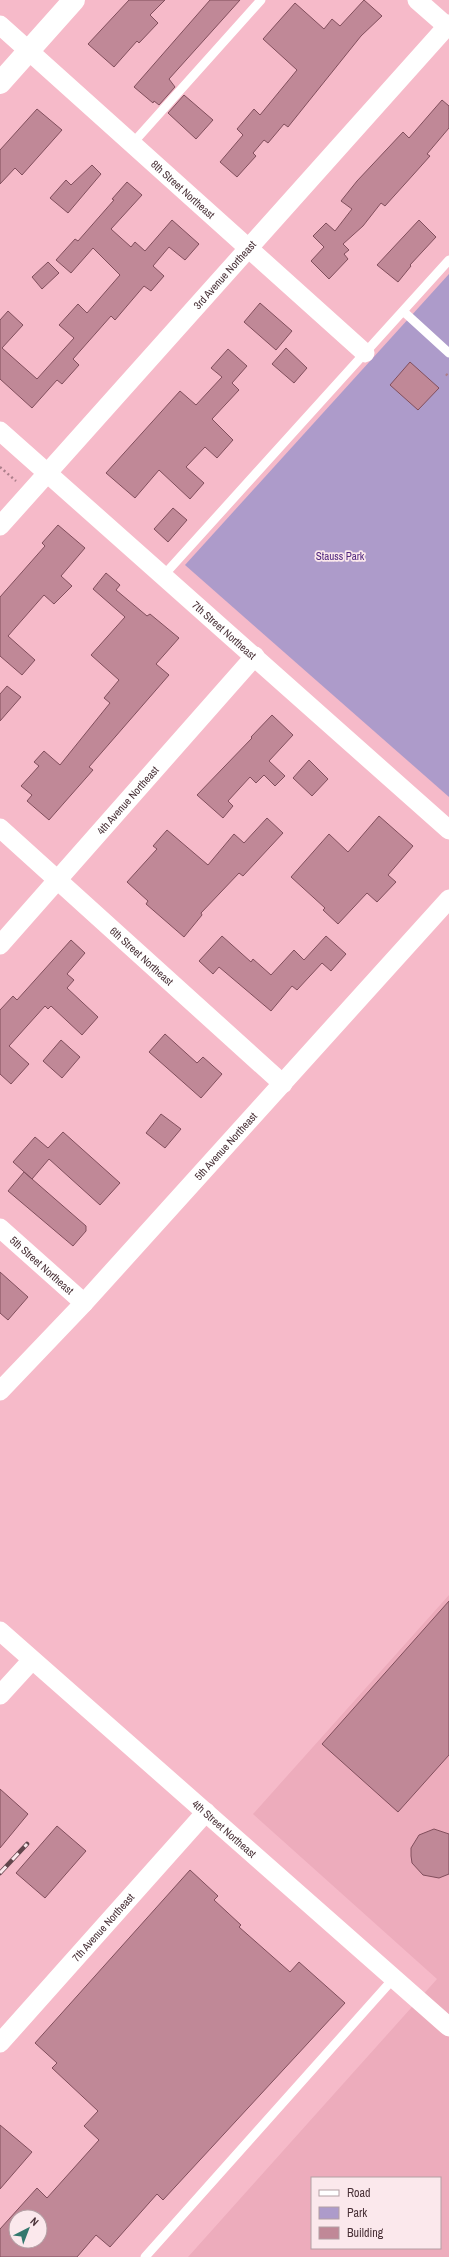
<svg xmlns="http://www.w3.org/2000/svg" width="449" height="2257" viewBox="0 0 449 2257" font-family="'Archivo Narrow',sans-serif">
<rect width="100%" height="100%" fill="#f6bac9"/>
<!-- built -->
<path fill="#edacbc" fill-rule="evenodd" d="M 449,1595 L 449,2257 L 188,2257 L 437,1979 L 253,1814 ZM 312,2178 L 440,2178 L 440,2248 L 312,2248 Z"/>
<!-- green -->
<path fill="#ad9bca" d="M 449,274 L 449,797 L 185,565 Z"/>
<!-- building -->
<path fill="#c08897" stroke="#814e5c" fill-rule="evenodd" d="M 129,0 L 165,0 L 150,15 L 158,23 L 139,43 L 137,41 L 114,67 L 88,44 Z
M 210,0 L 240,0 L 169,79 L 175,87 L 159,105 L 154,101 L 153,103 L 134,87 Z
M 364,0 L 382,16 L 361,36 L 288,127 L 284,124 L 268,143 L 264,140 L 253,153 L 256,156 L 237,177 L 220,162 L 243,135 L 237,129 L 254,109 L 260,115 L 297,70 L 263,39 L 295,3 L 324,29 L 332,19 L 340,26 Z
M 184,95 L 213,120 L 196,139 L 168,113 Z
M 442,100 L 449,106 L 449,128 L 427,154 L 430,156 L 413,175 L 385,206 L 381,203 L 363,226 L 343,244 L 349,250 L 344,254 L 348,259 L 329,279 L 311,261 L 324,247 L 313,236 L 326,223 L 335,231 L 352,209 L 341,201 L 357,181 L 403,132 L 409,138 Z
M 37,109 L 62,130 L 22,175 L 15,168 L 0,184 L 0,150 Z
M 92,165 L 101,174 L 68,213 L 50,198 L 66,180 L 71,185 Z
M 127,182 L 142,195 L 111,229 L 131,247 L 135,242 L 145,251 L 172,220 L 199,244 L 185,260 L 169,247 L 153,266 L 164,276 L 151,291 L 144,286 L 115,320 L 111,316 L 73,359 L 79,365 L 62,384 L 57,380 L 32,408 L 0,379 L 0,320 L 8,311 L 23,325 L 2,348 L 37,379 L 74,338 L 59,325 L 78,304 L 87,313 L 120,275 L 93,248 L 71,273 L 56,260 L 75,239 L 78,241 L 114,200 L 112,199 Z
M 419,220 L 436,237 L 410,265 L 411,266 L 398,282 L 377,265 Z
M 48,262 L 59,273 L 42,289 L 32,277 Z
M 260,303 L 292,331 L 276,350 L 244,322 Z
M 286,348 L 307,368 L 294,383 L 272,364 Z
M 228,349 L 247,366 L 232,383 L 239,390 L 212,419 L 233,440 L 217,458 L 205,447 L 186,467 L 204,483 L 190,499 L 159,470 L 135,498 L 106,473 L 180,391 L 196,405 L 222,377 L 211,368 Z
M 410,362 L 439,388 L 418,410 L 390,385 Z
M 173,508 L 187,520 L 168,542 L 154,529 Z
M 58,525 L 85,548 L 61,576 L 72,586 L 54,604 L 44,595 L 8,636 L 35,660 L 22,675 L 0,656 L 0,597 L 45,546 L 42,543 Z
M 106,573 L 120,585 L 116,590 L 147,616 L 150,614 L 179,638 L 156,664 L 169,675 L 89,767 L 93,770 L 49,820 L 27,801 L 32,795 L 21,786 L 39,766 L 34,762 L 44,751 L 60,765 L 110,703 L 104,698 L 119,680 L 91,655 L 125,617 L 93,589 Z
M 7,686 L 21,697 L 0,721 L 0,694 Z
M 272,715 L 293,735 L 269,761 L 285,776 L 275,786 L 264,775 L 256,783 L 250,777 L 228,801 L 233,806 L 223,818 L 197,795 L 252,738 L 251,737 Z
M 309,760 L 328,779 L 312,796 L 293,778 Z
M 379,816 L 413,846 L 388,875 L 396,882 L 377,902 L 367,893 L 338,924 L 323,910 L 325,908 L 291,877 L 329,834 L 348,852 Z
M 267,818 L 283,833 L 243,876 L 239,873 L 201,913 L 202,915 L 184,937 L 146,904 L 148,901 L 127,882 L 157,849 L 153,846 L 167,830 L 208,865 L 234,834 L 244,843 Z
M 222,936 L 251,962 L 253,959 L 271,975 L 294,950 L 304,960 L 326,936 L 346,954 L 331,971 L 322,963 L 297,990 L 292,986 L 271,1011 L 219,967 L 213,974 L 199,961 Z
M 71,940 L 85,953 L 67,974 L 74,980 L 67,988 L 98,1017 L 82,1035 L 51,1006 L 48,1009 L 45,1006 L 9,1046 L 29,1064 L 11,1084 L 0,1074 L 0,1010 L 13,996 L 17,1000 Z
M 165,1034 L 197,1063 L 203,1057 L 222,1074 L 201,1098 L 149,1052 Z
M 61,1040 L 80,1057 L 62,1078 L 43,1061 Z
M 161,1114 L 181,1129 L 165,1148 L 146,1133 Z
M 63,1132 L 120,1183 L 100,1205 L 49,1159 L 32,1179 L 13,1162 L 35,1137 L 48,1148 Z
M 24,1172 L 86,1226 L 86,1231 L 73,1246 L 8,1191 Z
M 0,1272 L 28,1297 L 8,1320 L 0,1313 Z
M 449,1601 L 449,1755 L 398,1812 L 322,1744 Z
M 0,1789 L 28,1814 L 0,1848 Z
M 57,1826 L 86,1851 L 45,1898 L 16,1873 Z
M 434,1829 L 449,1834 L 449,1874 L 439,1878 L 423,1875 L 412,1863 L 411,1856 L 411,1848 L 419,1835 Z
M 190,1870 L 218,1896 L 214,1900 L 241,1925 L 239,1927 L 290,1972 L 299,1962 L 345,2003 L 163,2200 L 157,2194 L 110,2247 L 96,2235 L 77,2257 L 0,2257 L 0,2229 L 37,2188 L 47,2198 L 99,2140 L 84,2126 L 98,2111 L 52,2068 L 57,2063 L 35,2043 ZM 16,2217 L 40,2217 L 40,2241 L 16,2241 Z
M 0,2125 L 32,2152 L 0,2189 Z"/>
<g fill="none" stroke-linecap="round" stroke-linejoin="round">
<!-- path -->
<path stroke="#ac7f8b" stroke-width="2.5" stroke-dasharray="2 3" stroke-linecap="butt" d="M 446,374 L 449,377
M 0,467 L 16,481"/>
<!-- lane -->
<path stroke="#fff" stroke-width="9" d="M 132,144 L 261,0
M 403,311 L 449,353
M 164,575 L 449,260
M 145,2257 L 394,1978"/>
<!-- street -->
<g stroke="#fff" stroke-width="19">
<path d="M 417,0 L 449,28"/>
<path id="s1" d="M 0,25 L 365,353"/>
<path id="s2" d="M 0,431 L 449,830"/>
<path id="s3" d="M 0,526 L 449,24"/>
<path id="s4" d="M 0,828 L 283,1084"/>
<path id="s5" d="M 0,945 L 255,656"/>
<path id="s6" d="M 0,1228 L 84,1303"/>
<path id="s7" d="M 0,1391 L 84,1303 L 449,899"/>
<path id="s8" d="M 0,1631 L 449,2027"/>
<path d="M 0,1695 L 32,1660"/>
<path id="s9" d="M 0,2043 L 206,1812"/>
</g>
<!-- secondary -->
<path stroke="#fff" stroke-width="22" d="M 0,83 L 74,0"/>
<!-- rail casing -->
<g stroke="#62454c" stroke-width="4.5">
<path id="rail" d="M 0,1873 L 27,1844"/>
</g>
<!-- rail -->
<use href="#rail" stroke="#fbe8ec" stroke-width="3" stroke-dasharray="9" stroke-linecap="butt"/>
</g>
<g text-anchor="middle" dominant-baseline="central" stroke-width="3.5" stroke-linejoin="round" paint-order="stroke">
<!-- street labels -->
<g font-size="11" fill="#493137" stroke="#fbe8ec">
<text stroke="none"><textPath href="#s1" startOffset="246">8th Street Northeast</textPath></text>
<text stroke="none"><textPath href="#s3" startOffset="337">3rd Avenue Northeast</textPath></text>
<text stroke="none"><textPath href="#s2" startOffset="300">7th Street Northeast</textPath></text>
<text stroke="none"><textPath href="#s5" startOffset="193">4th Avenue Northeast</textPath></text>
<text stroke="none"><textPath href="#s4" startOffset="191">6th Street Northeast</textPath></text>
<text stroke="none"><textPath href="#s7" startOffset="333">5th Avenue Northeast</textPath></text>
<text stroke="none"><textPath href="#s6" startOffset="56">5th Street Northeast</textPath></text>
<text stroke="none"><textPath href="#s8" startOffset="299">4th Street Northeast</textPath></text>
<text stroke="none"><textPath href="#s9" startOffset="155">7th Avenue Northeast</textPath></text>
</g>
<!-- park labels -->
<g font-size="11" fill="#52297f" stroke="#fbe8ec">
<text x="340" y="556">Stauss Park</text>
</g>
</g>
<!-- legend -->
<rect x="311" y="2177" width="130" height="72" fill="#fbe8ec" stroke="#b49fa4"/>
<rect x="319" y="2190" width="20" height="6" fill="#ffffff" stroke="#b49fa4"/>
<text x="347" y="2197" font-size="12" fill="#493137">Road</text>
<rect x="319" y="2207" width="20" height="12" fill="#ad9bca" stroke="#b49fa4"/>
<text x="347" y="2217" font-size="12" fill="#493137">Park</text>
<rect x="319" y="2227" width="20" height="12" fill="#c08897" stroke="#b49fa4"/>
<text x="347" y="2237" font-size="12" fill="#493137">Building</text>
<!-- north arrow -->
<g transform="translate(28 2229) rotate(42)"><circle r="19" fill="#fbe8ec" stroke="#b49fa4"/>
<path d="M0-3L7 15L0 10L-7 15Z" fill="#33786e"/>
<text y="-6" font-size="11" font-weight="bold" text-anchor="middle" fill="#493137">N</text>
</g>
</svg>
